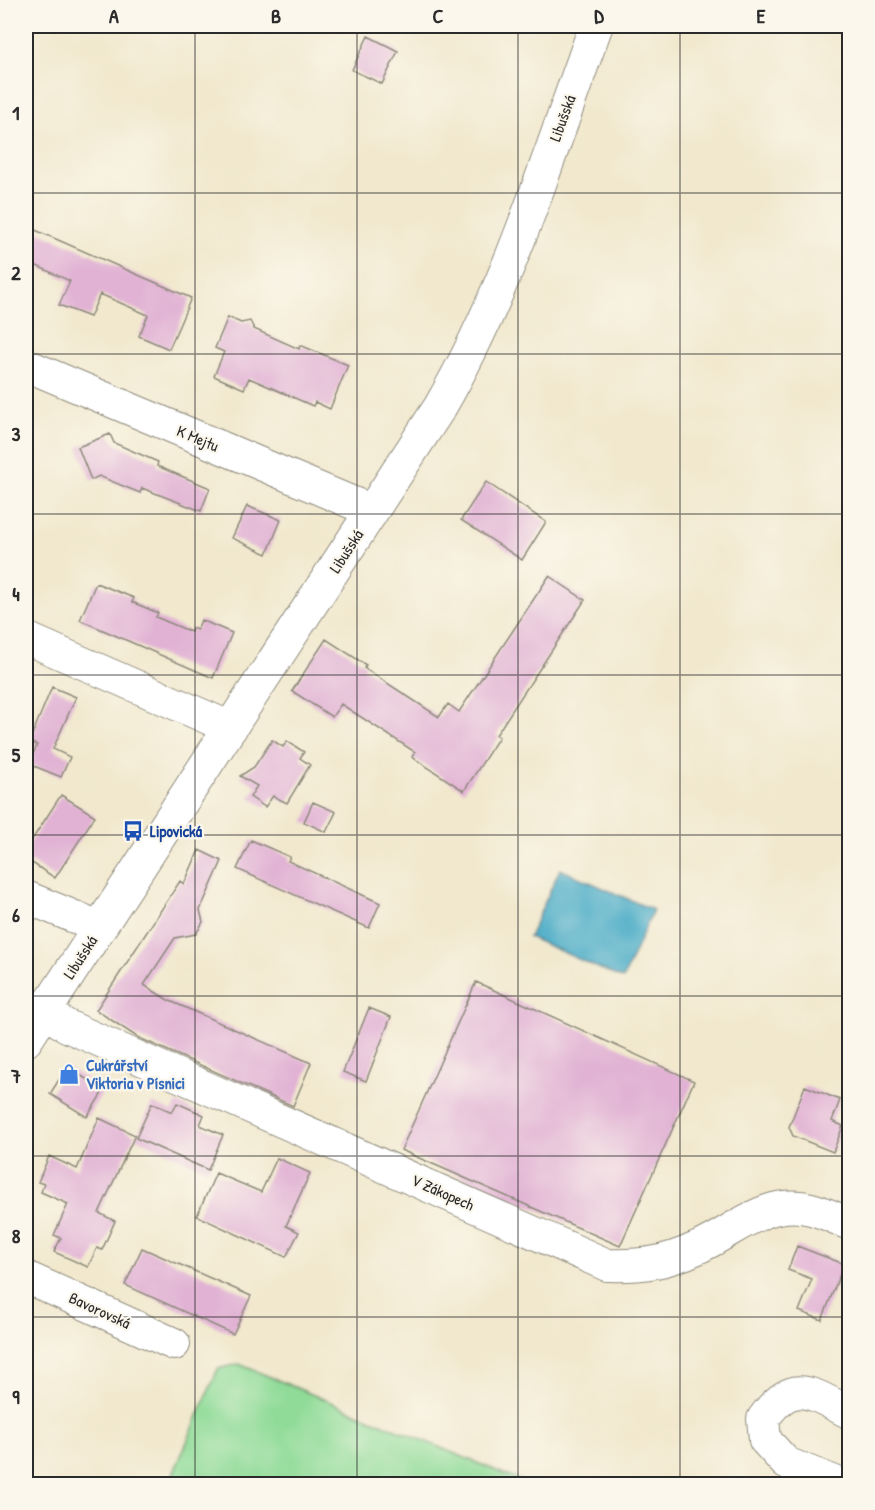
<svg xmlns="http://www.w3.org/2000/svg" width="875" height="1510" viewBox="0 0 875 1510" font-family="'Patrick Hand',sans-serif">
<rect width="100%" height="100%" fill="#fbf7ec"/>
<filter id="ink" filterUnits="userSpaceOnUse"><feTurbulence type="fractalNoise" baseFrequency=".0167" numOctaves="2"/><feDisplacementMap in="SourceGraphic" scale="12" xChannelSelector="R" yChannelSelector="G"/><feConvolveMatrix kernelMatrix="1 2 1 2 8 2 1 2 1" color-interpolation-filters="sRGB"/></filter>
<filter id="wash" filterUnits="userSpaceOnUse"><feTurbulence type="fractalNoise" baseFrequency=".008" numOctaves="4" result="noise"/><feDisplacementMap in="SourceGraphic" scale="24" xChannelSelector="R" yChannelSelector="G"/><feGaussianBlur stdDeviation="1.35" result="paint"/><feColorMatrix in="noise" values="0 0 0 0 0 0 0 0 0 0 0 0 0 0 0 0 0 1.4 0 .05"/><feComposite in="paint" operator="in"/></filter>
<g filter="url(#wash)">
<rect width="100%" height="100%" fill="#f1e8cd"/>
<!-- green -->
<path fill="#90db98" stroke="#5e8362" stroke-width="1.5" d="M 239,1364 L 528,1484 L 169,1484 L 218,1369 Z"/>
<!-- water -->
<path fill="#46aac6" stroke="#386a78" stroke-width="1.5" d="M 560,869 L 653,910 L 623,979 L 529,937 Z"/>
<g id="blocks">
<!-- building -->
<path fill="#e1b2d4" d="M 368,36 L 398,51 L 382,84 L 352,70 Z
M 26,226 L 191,298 L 169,349 L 139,336 L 148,315 L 100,294 L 90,317 L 59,305 L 70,281 L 26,261 Z
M 228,317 L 241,323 L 250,321 L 254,329 L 299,349 L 300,345 L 348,365 L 330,409 L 315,402 L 313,406 L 249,378 L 244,389 L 214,376 L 224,352 L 215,348 Z
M 110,434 L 114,443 L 158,462 L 157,466 L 210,488 L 201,511 L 142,488 L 140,493 L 99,476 L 91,480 L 78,447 Z
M 486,482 L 546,522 L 522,560 L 461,520 Z
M 247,506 L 281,520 L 267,554 L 232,538 Z
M 549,576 L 585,600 L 496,735 L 499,737 L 464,791 L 412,757 L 415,752 L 341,704 L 332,717 L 292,691 L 326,639 L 366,665 L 364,668 L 439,717 L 448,704 L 459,712 Z
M 96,583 L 134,598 L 132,602 L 158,613 L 156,617 L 191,632 L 192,628 L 197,630 L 201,620 L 232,633 L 213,678 L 80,620 Z
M 52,687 L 76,697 L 53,749 L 70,757 L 61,777 L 29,764 L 37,745 L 29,742 Z
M 272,740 L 283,747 L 287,741 L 304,752 L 300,758 L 310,765 L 287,803 L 273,796 L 265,807 L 250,797 L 257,786 L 240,776 L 254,767 Z
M 61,795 L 95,816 L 55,878 L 26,859 L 26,849 Z
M 313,802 L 336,812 L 326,832 L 304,822 Z
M 251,840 L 290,857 L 288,861 L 380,903 L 369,928 L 237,869 Z
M 199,850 L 222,861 L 200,910 L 203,922 L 196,934 L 175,938 L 144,985 L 168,1000 L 311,1063 L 293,1106 L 137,1037 L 96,1010 L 180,881 L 184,884 Z
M 476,982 L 694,1081 L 620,1246 L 401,1150 Z
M 369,1008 L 391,1017 L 366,1081 L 343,1072 Z
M 67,1067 L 104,1090 L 87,1117 L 50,1094 Z
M 805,1086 L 840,1100 L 832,1121 L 843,1126 L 833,1152 L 793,1136 L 789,1127 Z
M 152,1103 L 172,1112 L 177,1103 L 204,1115 L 200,1125 L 223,1135 L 208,1170 L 136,1138 Z
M 99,1118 L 135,1135 L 99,1213 L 115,1221 L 102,1250 L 97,1248 L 88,1267 L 54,1252 L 61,1238 L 54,1235 L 68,1204 L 41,1192 L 44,1184 L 38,1182 L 49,1156 L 77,1169 Z
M 277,1158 L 310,1173 L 286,1226 L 299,1232 L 286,1257 L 197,1216 L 216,1173 L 261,1192 Z
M 797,1246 L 844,1264 L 822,1320 L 799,1311 L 812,1279 L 788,1270 Z
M 142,1248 L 251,1296 L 233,1334 L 125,1285 Z"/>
</g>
</g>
<g filter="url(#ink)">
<use href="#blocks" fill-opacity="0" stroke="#8e8a7c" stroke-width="1.5"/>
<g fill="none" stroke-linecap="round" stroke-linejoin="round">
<!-- street casing -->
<g stroke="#8e8a7c" stroke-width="34">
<path id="street" d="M 26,365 L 372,511
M 26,638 L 231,728
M 26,897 L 99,927
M 44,1012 L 67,1026 L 607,1265 C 642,1266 665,1263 697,1248 C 734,1232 766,1197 811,1209 C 824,1212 837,1219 850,1224
M 26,1277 L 174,1344
M 840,1484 L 786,1463 L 765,1440 L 763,1419 C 793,1376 811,1393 850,1413"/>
</g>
<!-- secondary casing -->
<g stroke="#8e8a7c" stroke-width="35">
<path id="secondary" d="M 26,1040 L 440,407 C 509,288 549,154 596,26"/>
</g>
<!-- street -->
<use href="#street" stroke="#fff" stroke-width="32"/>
<!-- secondary -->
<use href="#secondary" stroke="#fff" stroke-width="33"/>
</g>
</g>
<!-- grid -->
<path fill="none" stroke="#2b2b2b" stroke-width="1.5" stroke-opacity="0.55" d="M 195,26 L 195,1484M 357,26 L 357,1484M 518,26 L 518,1484M 680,26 L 680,1484M 26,193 L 850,193M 26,354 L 850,354M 26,514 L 850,514M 26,675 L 850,675M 26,835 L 850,835M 26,996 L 850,996M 26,1156 L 850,1156M 26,1317 L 850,1317"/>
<!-- icons -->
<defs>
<g id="bus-bare" transform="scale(1.62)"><path d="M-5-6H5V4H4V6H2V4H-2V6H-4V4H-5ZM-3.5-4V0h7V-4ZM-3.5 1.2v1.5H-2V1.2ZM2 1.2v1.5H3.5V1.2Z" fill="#1a4fb4" stroke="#fbf7ec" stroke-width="2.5" paint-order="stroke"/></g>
<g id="shop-bare" transform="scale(1.62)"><path d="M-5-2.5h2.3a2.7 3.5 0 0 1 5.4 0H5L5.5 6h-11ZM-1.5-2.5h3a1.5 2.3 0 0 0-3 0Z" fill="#3f7fe0" stroke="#fbf7ec" stroke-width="2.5" paint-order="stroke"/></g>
</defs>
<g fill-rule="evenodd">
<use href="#bus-bare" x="133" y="831"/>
<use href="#shop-bare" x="69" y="1074"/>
</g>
<g text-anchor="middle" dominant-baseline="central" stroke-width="4.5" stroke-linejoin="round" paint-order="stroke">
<!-- street labels -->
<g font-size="16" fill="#2b2b2b" stroke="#fbf7ec">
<text transform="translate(562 118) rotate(-70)">Libušská</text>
<text transform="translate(198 438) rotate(23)">K Mejtu</text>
<text transform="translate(346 551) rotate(-57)">Libušská</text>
<text transform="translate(80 957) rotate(-57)">Libušská</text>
<text transform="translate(443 1192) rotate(24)">V Zákopech</text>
<text transform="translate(100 1310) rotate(25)">Bavorovská</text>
</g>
<!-- transit labels -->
<g font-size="16" font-weight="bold" fill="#164399" stroke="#fbf7ec" text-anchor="start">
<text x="150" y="831">Lipovická</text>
</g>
<!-- shop labels -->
<g font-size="16" font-weight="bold" fill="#366cbe" stroke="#fbf7ec" text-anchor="start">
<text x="86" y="1065">Cukrářství<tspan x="86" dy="18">Viktoria v Písnici</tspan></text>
</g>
</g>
<!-- margin -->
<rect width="875" height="1510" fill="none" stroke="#fbf7ec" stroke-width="66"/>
<rect x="33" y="33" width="809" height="1444" fill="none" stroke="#2b2b2b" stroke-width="2"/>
<g font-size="20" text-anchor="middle" font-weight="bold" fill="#2b2b2b">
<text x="114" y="23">A</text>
<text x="276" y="23">B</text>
<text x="438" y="23">C</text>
<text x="599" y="23">D</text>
<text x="761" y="23">E</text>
<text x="16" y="120">1</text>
<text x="16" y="280">2</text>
<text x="16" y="441">3</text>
<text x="16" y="601">4</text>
<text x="16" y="762">5</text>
<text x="16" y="922">6</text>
<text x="16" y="1083">7</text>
<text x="16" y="1243">8</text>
<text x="16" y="1404">9</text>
</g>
</svg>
